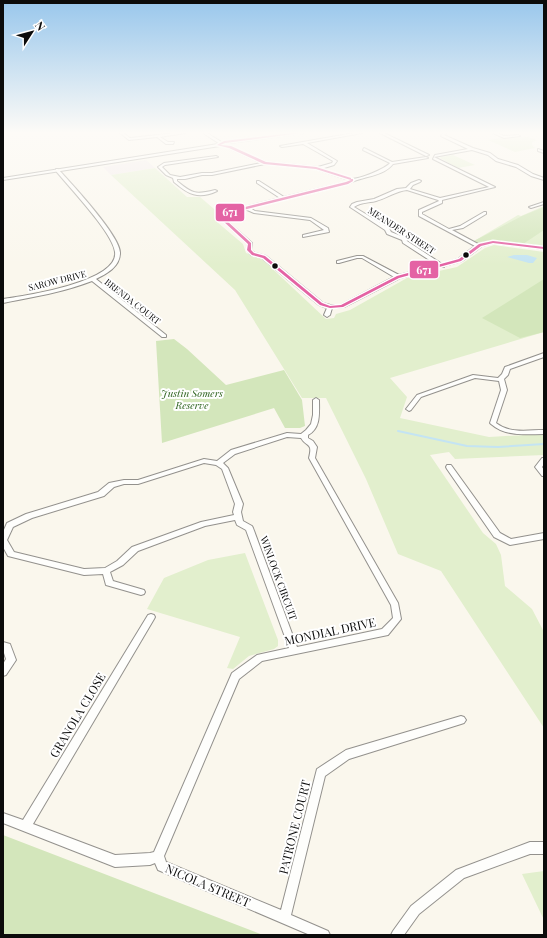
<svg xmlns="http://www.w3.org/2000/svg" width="547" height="938" viewBox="0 0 547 938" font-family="'Playfair Display',serif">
<rect width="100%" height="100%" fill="#faf7ed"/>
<!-- industrial -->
<path fill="#f1e9eb" d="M 146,160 L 155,168 L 111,175 L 103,167 Z"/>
<!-- green -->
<path fill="#e2efcd" d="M 528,137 L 535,139 L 536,141 L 532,142 L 532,145 L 535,148 L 515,152 L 488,140 L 501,138 Z
M 453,155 L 475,165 L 458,168 L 440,158 L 441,157 Z
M 155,168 L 187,197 L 200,197 L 220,214 L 217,222 L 243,244 L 246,253 L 261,258 L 326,319 L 334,318 L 336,314 L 350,310 L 407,278 L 457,267 L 485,248 L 494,245 L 544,252 L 544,332 L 390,378 L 407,397 L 400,418 L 489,437 L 544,434 L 544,455 L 455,459 L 449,452 L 430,455 L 483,533 L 496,544 L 501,555 L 505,586 L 532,609 L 544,632 L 544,728 L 441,571 L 398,554 L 366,479 L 326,398 L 302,398 L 235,290 L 111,175 Z
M 544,206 L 544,246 L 502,241 L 479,243 L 474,241 L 518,215 L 521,216 Z
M 245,553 L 278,640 L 278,646 L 274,649 L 249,656 L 233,669 L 227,668 L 240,637 L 147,609 L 164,578 L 208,560 Z
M 544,871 L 544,920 L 522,874 Z"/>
<!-- forest -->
<path fill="#d3e6bb" d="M 544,207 L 544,230 L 523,244 L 491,241 L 478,244 L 474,241 L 522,216 Z
M 544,279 L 544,332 L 520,338 L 482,318 Z
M 174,339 L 187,349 L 226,385 L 284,370 L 302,400 L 305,426 L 300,428 L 285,428 L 274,408 L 162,443 L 156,341 Z
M 3,835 L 263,935 L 3,935 Z"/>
<!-- water -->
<path fill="#c4e4f3" d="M 514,255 L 527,255 L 537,258 L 533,263 L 529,263 L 507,257 Z"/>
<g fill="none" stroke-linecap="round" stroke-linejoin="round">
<!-- stream -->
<path stroke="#c4e4f3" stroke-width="2" d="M 398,431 L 467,446 L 498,447 L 544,444"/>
<!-- minor casing -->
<g stroke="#93918d" stroke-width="2">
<path id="minor" d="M 120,133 L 123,133 L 130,138 L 175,133 L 185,133 L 160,137 L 168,142 L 174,142 L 173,144 L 166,144 L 157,137 L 129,140 Z
M 203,133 L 207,133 L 223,143 L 220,144 Z
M 354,133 L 362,133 L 307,143 L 337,161 L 334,165 L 321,169 C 329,171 344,178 352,179 C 360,179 385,169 390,163 L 363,150 L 364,148 L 392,162 L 426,157 L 428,158 L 393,164 C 383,177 362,176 348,184 L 250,208 L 255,211 L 311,218 L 328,228 L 329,232 L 303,237 L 303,235 L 324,230 L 310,220 L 254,213 L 245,209 L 231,213 L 227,217 L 227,221 L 252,243 L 251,250 L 255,253 L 266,256 L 323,303 L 330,305 L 341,305 L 394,277 L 362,258 L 357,258 L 339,263 L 337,263 L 337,261 L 357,256 L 363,256 L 399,275 L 437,265 L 403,243 L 402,240 L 387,234 L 385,230 L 350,207 L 352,204 L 357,202 L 374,199 L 397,189 L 406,188 L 411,183 L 419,180 L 421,181 L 420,182 L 413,185 L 410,189 L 440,198 L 489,187 L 433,159 L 434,157 L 495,187 L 442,200 L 442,203 L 422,212 L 422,214 L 449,229 L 460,226 L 484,212 L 486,212 L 486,214 L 463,228 L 452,230 L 478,244 L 493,241 L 544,247 L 544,249 L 493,243 L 482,246 L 462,261 L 444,266 L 444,267 L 440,267 L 400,278 L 344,307 L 332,308 L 330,315 L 327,317 L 324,315 L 327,308 L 319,305 L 262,258 L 251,255 L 247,250 L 248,244 L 224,222 L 223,217 L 229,211 L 280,198 L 257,183 L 257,181 L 259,181 L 284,197 L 346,182 L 349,180 L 316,169 L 265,164 L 212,175 L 202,175 L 185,179 L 177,179 L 177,181 C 193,194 195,195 215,190 L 217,191 C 198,200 188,194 174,182 L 173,178 L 166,175 L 158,167 L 164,163 L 216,156 L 218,157 L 165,165 L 162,167 L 170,175 L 180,177 L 202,173 L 212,173 L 261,163 L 229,148 L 230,146 L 266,162 L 318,167 L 332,163 L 333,161 L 303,144 L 282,147 L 280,146 ZM 407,190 L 438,200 L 439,201 L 419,210 L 419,216 L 475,246 L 458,259 L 442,264 L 407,241 L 406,238 L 391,232 L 389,228 L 354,207 C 361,202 369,203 376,201 C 387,198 396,191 407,190 Z
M 380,133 L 384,133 L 429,155 L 426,156 Z
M 443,133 L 446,133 L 444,135 L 473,148 L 490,153 L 498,159 L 518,165 L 533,174 L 544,178 L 544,180 L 531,176 L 516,167 L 496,161 L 488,155 L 472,150 L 434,157 L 435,155 L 468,149 L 441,136 Z
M 493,133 L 497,133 L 504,136 L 518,135 L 520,136 L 504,138 Z
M 538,149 L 544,151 L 544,153 L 538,151 Z
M 56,169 L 58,169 C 71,183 121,237 120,253 C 120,267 106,274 96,279 L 166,335 L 166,337 L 162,337 L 92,281 C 64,292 33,297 3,303 L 3,299 C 24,296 119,282 115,252 C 113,233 69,187 56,171 Z
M 544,202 L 544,204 L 531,208 L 529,207 Z
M 544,353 L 544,357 L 510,369 L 508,375 L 504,379 L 507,390 L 496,423 C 510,434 528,430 544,430 L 544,434 C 525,434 506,437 491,424 L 490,423 L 501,390 L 499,381 L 475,378 L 421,397 L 411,410 L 409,411 L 406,409 L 417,395 L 473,375 L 498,378 L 502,374 L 505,367 Z
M 316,398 L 319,400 C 319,413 321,428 308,435 L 308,438 L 313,441 L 317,447 L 315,458 L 398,603 L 401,619 L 388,635 L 262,661 L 239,679 L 164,856 L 166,862 L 281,910 L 317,769 L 346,750 L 461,716 L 464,717 L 466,720 L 464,723 L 461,724 L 349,759 L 325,776 L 291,915 L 328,931 L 330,935 L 310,935 L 158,870 L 155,863 L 150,865 L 115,867 L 3,823 L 3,813 L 23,820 L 148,615 L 151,614 L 154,615 L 155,617 L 154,619 L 33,824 L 115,855 L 150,853 L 154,852 L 232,673 L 257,655 L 289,648 L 246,530 L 237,525 L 235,520 L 205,526 L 138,551 L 123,565 L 110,572 L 113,581 L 144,590 L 145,592 L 144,594 L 141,595 L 106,585 L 103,574 L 84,575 L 8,556 L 3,547 L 3,532 L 7,523 L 26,514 L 98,492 L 109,483 L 124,480 L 138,480 L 204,459 L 217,461 L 231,450 L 287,433 L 301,434 L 306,430 L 311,424 L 313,415 L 313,400 ZM 287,437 L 301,438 C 307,448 313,442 309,458 L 391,605 L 393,618 L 382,629 L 297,647 L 253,528 L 252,526 L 243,521 L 241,512 L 243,504 L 228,468 L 223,463 L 235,454 ZM 204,463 L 216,465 L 222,469 L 235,504 L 233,512 L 234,515 L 201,522 L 132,547 L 117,561 L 105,568 L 84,569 L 14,552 L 7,540 L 13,527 L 32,518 L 104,496 L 114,487 L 124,484 L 138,484 Z
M 542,458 L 544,458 L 544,464 L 542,467 L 544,470 L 544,476 L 542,476 L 535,467 Z
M 447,465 L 451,465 L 500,533 L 511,539 L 544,533 L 544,539 L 510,545 L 494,537 L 447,469 L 446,467 Z
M 3,642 L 10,644 L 16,660 L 6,675 L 3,676 L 3,664 L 6,659 L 3,650 Z
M 530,842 L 544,842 L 544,854 L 530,854 L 464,878 L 419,914 L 404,935 L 391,935 L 393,931 L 411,906 L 456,870 Z"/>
</g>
<!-- tertiary casing -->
<g stroke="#93918d" stroke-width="2">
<path id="tertiary" d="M 290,133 L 304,133 L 229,143 L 227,142 Z
M 218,144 L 220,146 L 3,180 L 3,178 Z"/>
</g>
<!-- minor -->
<use href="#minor" fill="#fefefc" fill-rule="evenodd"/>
<!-- tertiary -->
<use href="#tertiary" fill="#fefefc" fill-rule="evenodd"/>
<!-- bus-1 casing -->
<g stroke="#fff" stroke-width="3">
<path id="bus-1" d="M 292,133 L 301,133 L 225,143 L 220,145 L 231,146 L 266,162 L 316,167 L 351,178 L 351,179 L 353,179 L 353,181 L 348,184 L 231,213 L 226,217 L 227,221 L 251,243 L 251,250 L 254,253 L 265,256 L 322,303 L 330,306 L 341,305 L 397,276 L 459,259 L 479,244 L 493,241 L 544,247 L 544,249 L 493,243 L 481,246 L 461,261 L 399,278 L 343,307 L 330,308 L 320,305 L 263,258 L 252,255 L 247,250 L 248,244 L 223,221 L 224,217 L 229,211 L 346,182 L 351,180 L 316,169 L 264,164 L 229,148 L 217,145 L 224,141 Z"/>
</g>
<!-- bus-1 -->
<use href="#bus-1" fill="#e463a4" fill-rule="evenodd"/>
</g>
<!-- sky -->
<linearGradient id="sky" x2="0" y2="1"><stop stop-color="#99c7ec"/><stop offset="0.5" stop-color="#fdfbf7"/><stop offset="1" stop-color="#fdfbf7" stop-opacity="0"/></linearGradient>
<rect width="547" height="265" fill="url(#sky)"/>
<!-- markers -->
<g fill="#0b0b0b" stroke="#fff" stroke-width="1.5">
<circle cx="466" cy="255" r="3.5"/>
<circle cx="275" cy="266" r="3.5"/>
</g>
<g text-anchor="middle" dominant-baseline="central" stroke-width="4" stroke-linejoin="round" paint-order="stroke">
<!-- far-street labels -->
<g font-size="9" fill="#0b0b0b" stroke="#fff">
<text transform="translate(402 230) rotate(33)">MEANDER STREET</text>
<text transform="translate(57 280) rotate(-14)">SAROW DRIVE</text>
<text transform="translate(133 301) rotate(38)">BRENDA COURT</text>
</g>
<!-- park labels -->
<g font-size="10" font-style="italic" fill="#2b611c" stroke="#fff">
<text x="192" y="393">Justin Somers<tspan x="192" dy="12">Reserve</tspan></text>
</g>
<!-- street labels -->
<g font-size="10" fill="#0b0b0b" stroke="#fff">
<text transform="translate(279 578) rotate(70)">WINLOCK CIRCUIT</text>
</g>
<!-- near-street labels -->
<g font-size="12" fill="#0b0b0b" stroke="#fff">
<text transform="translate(330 631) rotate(-12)">MONDIAL DRIVE</text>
<text transform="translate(77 715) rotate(-59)">GRANOLA CLOSE</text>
<text transform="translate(294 827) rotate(-76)">PATRONE COURT</text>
<text transform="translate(208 885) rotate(23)">NICOLA STREET</text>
</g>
</g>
<g stroke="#fff" stroke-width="1.5">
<rect x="215" y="203" width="30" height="19" rx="4" fill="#e463a4"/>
<rect x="409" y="260" width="30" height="19" rx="4" fill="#e463a4"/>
</g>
<g font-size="11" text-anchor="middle" font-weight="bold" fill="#fff">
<text x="230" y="216">671</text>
<text x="424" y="274">671</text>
</g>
<!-- border -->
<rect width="547" height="938" fill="none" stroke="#0b0b0b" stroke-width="8"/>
<!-- north arrow -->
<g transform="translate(32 32) rotate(54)" stroke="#ffffff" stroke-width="3" paint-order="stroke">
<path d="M0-3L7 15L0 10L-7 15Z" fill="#0b0b0b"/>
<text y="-6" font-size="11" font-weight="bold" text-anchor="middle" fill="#0b0b0b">N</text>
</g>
</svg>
